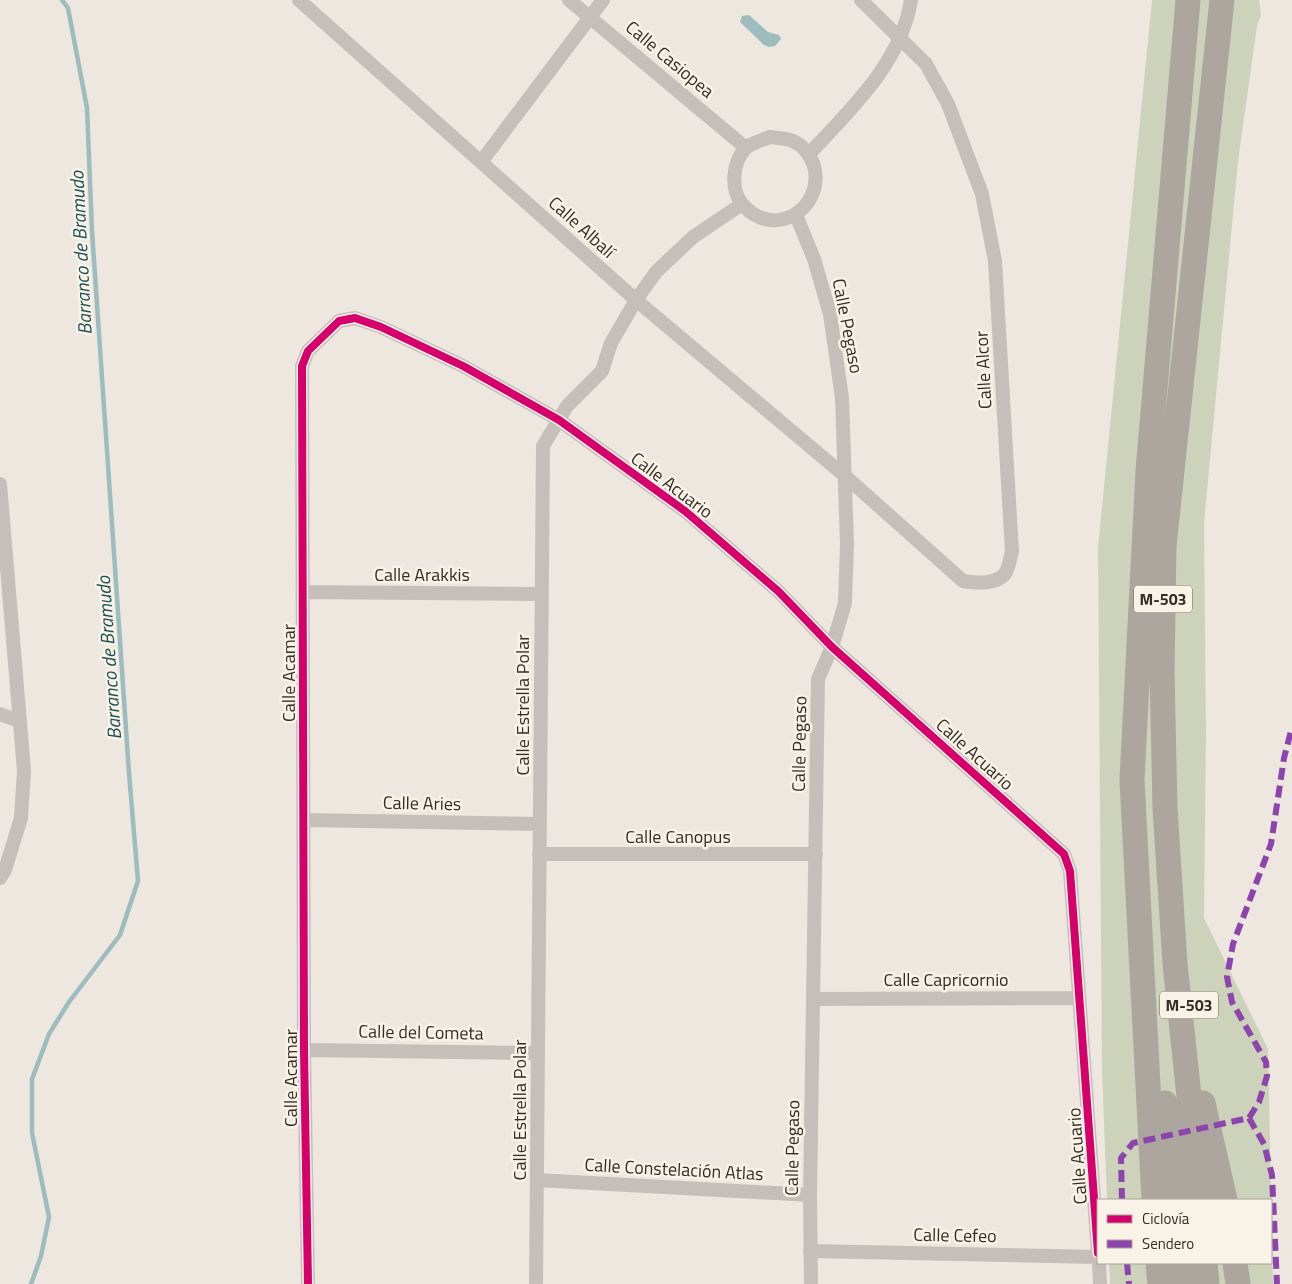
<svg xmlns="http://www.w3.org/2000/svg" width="1292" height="1284" viewBox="0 0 1292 1284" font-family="'Titillium Web',sans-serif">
<rect width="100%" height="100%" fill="#ede7e0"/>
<!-- green -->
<path fill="#cdd2ba" d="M 1152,0 L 1259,0 L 1261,15 L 1257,26 L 1238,161 L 1204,523 L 1206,733 L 1204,918 L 1268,1049 L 1273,1284 L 1110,1284 L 1109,1263 L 1271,1263 L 1271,1200 L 1107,1200 L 1102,1071 L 1098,548 Z"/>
<!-- water -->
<path fill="#9cbcbe" d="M 749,15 L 768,32 L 779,35 L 781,39 L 775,46 L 769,47 L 764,45 L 740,22 L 742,16 Z"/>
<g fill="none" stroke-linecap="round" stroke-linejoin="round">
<!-- stream -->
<path stroke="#9cbcbe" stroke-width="4.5" d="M 31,1284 L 41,1256 L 49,1217 L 32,1133 L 32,1079 L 49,1034 L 69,1002 L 120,935 L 138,881 L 129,773 L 92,231 L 87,108 L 68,8 L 62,0"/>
<!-- street -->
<path stroke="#c6bfb9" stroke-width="14" d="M 299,0 L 636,300 L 845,476 L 963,581 C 975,583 998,585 1006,572 C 1009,566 1010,558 1012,552 L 995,261 L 982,194 L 948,104 L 926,64 L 861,0
M 569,0 L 746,148
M 770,137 C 777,138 786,138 793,141 C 804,146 810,154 814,166 C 825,209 774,240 743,205 C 730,190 732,162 746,148 C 751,143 763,140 770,137 Z
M 810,153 C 851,109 901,63 911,0
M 481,162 L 603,0
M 796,215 L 814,259 L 830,314 L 842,398 L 847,544 L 845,603 L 832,647 L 818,679 L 810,1195 L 811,1284
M 0,484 L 24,771 L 21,818 L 5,870 L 0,878
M 303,592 L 542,594
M 0,714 L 19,721
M 304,820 L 540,824
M 539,854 L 816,854
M 814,999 L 1078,998
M 304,1050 L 538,1053
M 537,1180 L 810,1195
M 810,1251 L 1098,1257
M 1099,1263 L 1100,1284
M 308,1284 L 304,1050 L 302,366 L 308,351 L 339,321 L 355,318 L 381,327 L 463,366 L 559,420 L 685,511 L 778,591 L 832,647 L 1064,854 L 1070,871 L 1098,1253
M 536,1284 L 543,446 L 567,406 L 602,371 L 611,343 L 636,300 L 656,272 L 693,237 L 742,204"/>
<!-- highway -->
<path stroke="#aca69f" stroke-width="25" d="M 1165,1103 L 1175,1200
M 1203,1103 L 1225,1200
M 1154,1200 L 1132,780 L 1148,471 L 1188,0
M 1200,1200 L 1175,964 L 1165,808 L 1162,671 L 1164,546 L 1222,0
M 1158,1263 L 1160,1284
M 1180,1263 L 1182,1284
M 1205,1263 L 1207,1284
M 1235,1263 L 1238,1284"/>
<!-- quiet -->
<path stroke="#8e44ad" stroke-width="6" stroke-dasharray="12 6" stroke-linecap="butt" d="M 1249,1118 L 1264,1144 L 1272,1175 L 1277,1284
M 1122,1200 L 1121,1158 L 1133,1143 L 1249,1118 L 1259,1102 L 1267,1076 L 1266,1062 L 1232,1002 L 1227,977 L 1233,944 L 1271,844 L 1284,758 L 1292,727
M 1127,1263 L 1129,1284"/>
<!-- cycleway casing -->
<g stroke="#f9f2e7" stroke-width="11">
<path id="cycleway" d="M 308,1284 L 304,1050 L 302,366 L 308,351 L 339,321 L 355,318 L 381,327 L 463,366 L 559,420 L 685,511 L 778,591 L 832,647 L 1064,854 L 1070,871 L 1098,1253"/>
</g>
<!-- cycleway -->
<use href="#cycleway" stroke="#d6006c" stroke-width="8"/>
</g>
<g text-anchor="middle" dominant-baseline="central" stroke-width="5" stroke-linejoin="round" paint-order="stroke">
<!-- shield labels -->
<g fill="#f9f2e7" stroke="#706861" stroke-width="1">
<rect x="1134" y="585.5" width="58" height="27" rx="4"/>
<rect x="1160" y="991.5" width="58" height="27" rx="4"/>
</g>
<g font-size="16" font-weight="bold" fill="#362d27">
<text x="1163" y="599">M-503</text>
<text x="1189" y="1005">M-503</text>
</g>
<!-- street labels -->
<g font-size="18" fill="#362d27" stroke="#f9f2e7">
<text transform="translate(670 59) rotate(40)">Calle Casiopea</text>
<text transform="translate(582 227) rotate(42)">Calle Albalí</text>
<text transform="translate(848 326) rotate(79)">Calle Pegaso</text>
<text transform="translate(983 370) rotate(-93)">Calle Alcor</text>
<text transform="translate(672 485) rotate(37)">Calle Acuario</text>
<text x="422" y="574">Calle Arakkis</text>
<text transform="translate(288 673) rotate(-90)">Calle Acamar</text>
<text transform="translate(522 705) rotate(-90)">Calle Estrella Polar</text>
<text transform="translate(799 744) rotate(-89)">Calle Pegaso</text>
<text transform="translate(975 754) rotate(42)">Calle Acuario</text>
<text transform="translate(422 803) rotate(1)">Calle Aries</text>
<text x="678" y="836">Calle Canopus</text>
<text x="946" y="979">Calle Capricornio</text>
<text transform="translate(421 1032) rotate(1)">Calle del Cometa</text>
<text transform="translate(290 1078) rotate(-90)">Calle Acamar</text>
<text transform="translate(519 1110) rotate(-90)">Calle Estrella Polar</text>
<text transform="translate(792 1148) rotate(-89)">Calle Pegaso</text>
<text transform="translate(1077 1156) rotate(-94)">Calle Acuario</text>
<text transform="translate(674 1169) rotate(3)">Calle Constelación Atlas</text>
<text transform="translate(955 1235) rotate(1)">Calle Cefeo</text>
</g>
<!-- water labels -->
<g font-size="19" font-style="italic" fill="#1d5157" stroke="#f9f2e7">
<text transform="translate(80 253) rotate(-93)">Barranco de Bramudo</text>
<text transform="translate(108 658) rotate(-94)">Barranco de Bramudo</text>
</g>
</g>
<!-- legend -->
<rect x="1097" y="1199" width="175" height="65" fill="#f9f2e7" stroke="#aba39a"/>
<rect x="1107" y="1215" width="25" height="8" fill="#d6006c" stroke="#aba39a"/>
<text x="1142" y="1224" font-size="15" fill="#362d27">Ciclovía</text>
<rect x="1107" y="1240" width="25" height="8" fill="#8e44ad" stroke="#aba39a"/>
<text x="1142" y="1249" font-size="15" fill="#362d27">Sendero</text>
</svg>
